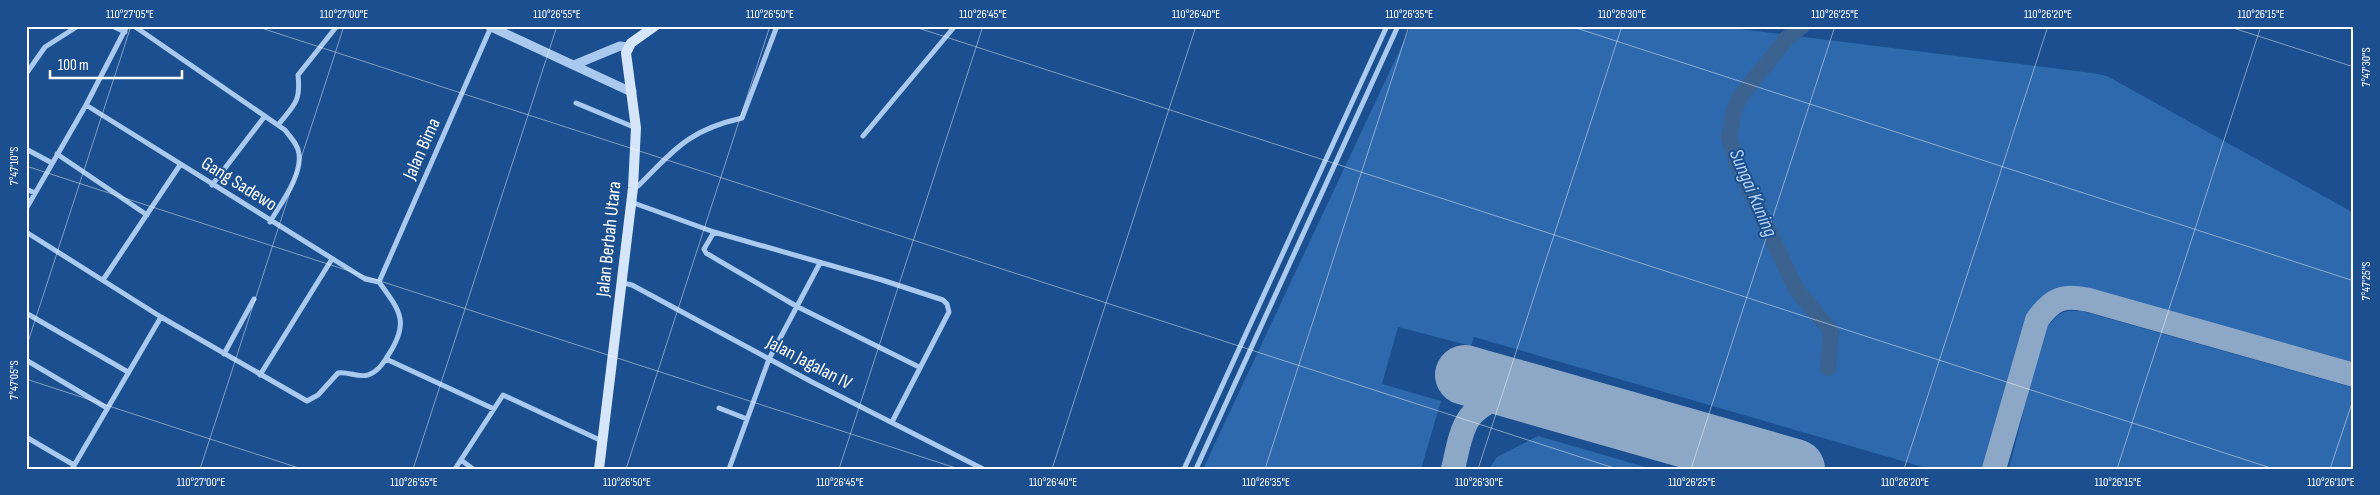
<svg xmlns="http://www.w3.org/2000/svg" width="2380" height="495" viewBox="0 0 2380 495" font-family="'Sofia Sans Condensed',sans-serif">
<rect width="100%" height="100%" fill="#1b4f8f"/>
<!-- grass -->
<path fill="#2e69ad" d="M 1411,26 L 1717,26 L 2092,73 L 2107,76 L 2354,213 L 2354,366 L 2084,289 C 2053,292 2037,299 2023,328 L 1983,469 L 1930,469 L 1474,337 L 1471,346 L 1398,327 L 1382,384 L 1441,401 L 1421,469 L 1203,469 Z
M 2067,311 L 2082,311 L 2354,388 L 2354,469 L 2009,469 L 2044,330 L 2058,315 Z
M 1538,436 L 1652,469 L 1489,469 L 1497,457 Z"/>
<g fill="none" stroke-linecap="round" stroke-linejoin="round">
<!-- river -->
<path stroke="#3c6290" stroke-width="16" d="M 1802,26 L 1787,38 L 1740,97 L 1734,111 L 1729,137 L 1736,161 L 1796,289 L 1831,331 L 1828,368"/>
<!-- taxiway -->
<path stroke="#8da7c7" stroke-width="24" d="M 1453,469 C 1457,453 1460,430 1470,417 C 1488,395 1517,393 1542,397
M 1994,469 L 2037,320 C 2052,299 2063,294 2089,300 L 2354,375"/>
<!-- runway -->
<path stroke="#8da7c7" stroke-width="60" d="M 1465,375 L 1795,469"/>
<!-- minor -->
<path stroke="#a9c9ee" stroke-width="5" d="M 112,26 L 125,32
M 134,26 L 285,130 C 290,137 298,144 299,154 C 302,176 281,203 270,222
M 26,74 L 45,47 L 78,26
M 576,103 L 636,128
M 86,105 L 365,279 L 379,282
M 278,125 C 294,105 301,102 298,75 L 337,26
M 863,136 L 955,26
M 26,149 L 52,163
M 57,154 L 147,215
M 212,185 L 265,116
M 633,188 L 638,186 C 675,149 689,130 742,118 L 777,26
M 26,189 L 35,193
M 631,202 L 714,232 L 882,280 L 943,300 L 947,304 L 949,312 L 892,422
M 26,209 L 86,105 L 127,26
M 26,232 L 161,317 L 307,401 L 318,395 L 338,373 C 348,371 358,378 368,375 C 377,372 382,365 387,357 C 410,323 401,312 379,282
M 714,232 L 704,249 L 706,253 L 796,306 L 919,367
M 103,280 L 180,165
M 379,282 L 491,27
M 623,283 L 632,285 L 812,382 L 983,469
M 26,313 L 128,372
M 224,354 L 254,299
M 386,359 L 494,409
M 26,360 L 107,408
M 260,375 L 332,259
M 719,408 L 747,419
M 26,437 L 74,465
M 461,460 L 473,469
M 72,469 L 161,317
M 455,469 L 503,395 L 602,441
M 729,469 L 769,359 L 820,263
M 1184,469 L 1387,26
M 1196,469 L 1398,26"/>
<!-- tertiary -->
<path stroke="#a9c9ee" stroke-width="9" d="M 489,26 L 627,90 L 632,91
M 574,65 L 620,46 L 628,47"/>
<!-- secondary -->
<path stroke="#d6e6fa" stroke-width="10" d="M 599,469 L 633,188 L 636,128 L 626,53 L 631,43 L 655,26"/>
</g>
<!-- ticks -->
<path fill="none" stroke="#fff" stroke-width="1" stroke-opacity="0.45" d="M 255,26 L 1617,469M 912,26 L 2274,469M 1570,26 L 2354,281M 2227,26 L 2354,67M 26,166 L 959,469M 26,348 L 131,26M 26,379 L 302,469M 200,469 L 344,26M 413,469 L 557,26M 626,469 L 770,26M 839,469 L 983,26M 1052,469 L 1196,26M 1265,469 L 1409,26M 1478,469 L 1622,26M 1691,469 L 1835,26M 1904,469 L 2048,26M 2117,469 L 2261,26M 2330,469 L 2354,397"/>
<g text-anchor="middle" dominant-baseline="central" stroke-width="4" stroke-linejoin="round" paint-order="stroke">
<!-- street labels -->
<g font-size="19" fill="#fff" stroke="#1b4f8f">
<text transform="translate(422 149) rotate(-66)">Jalan Bima</text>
<text transform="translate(239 184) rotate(32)">Gang Sadewo</text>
<text transform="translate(609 239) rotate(-84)">Jalan Berbah Utara</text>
<text transform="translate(809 363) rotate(28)">Jalan Jagalan IV</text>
</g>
<!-- water labels -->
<g font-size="20" font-style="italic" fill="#b5d3f5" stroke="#1b4f8f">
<text transform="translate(1753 193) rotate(67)">Sungai Kuning</text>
</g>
</g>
<!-- border -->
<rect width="2380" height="495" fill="none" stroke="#1b4f8f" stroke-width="55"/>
<!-- scale -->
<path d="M50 70v8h132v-8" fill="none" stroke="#ffffff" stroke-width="2.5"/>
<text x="58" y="70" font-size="15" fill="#ffffff" stroke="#1b4f8f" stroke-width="4" paint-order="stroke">100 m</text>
<rect x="28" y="28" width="2324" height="440" fill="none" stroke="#fff" stroke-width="2"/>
<g font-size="12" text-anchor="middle" fill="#fff">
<text x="130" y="18">110°27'05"E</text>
<text x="344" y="18">110°27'00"E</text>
<text x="557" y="18">110°26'55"E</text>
<text x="770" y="18">110°26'50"E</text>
<text x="983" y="18">110°26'45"E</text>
<text x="1196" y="18">110°26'40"E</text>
<text x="1409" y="18">110°26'35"E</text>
<text x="1622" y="18">110°26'30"E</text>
<text x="1835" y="18">110°26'25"E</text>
<text x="2048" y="18">110°26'20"E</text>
<text x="2261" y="18">110°26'15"E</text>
<text transform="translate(2366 67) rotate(-90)" y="4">7°47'30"S</text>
<text transform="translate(14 166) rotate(-90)" y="4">7°47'10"S</text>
<text transform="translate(2366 281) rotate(-90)" y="4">7°47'25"S</text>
<text transform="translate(14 380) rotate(-90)" y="4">7°47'05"S</text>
<text x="201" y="486">110°27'00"E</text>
<text x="414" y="486">110°26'55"E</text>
<text x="627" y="486">110°26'50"E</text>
<text x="840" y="486">110°26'45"E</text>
<text x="1053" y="486">110°26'40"E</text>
<text x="1266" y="486">110°26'35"E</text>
<text x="1479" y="486">110°26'30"E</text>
<text x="1692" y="486">110°26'25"E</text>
<text x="1905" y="486">110°26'20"E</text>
<text x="2118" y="486">110°26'15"E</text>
<text x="2331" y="486">110°26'10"E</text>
</g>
</svg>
